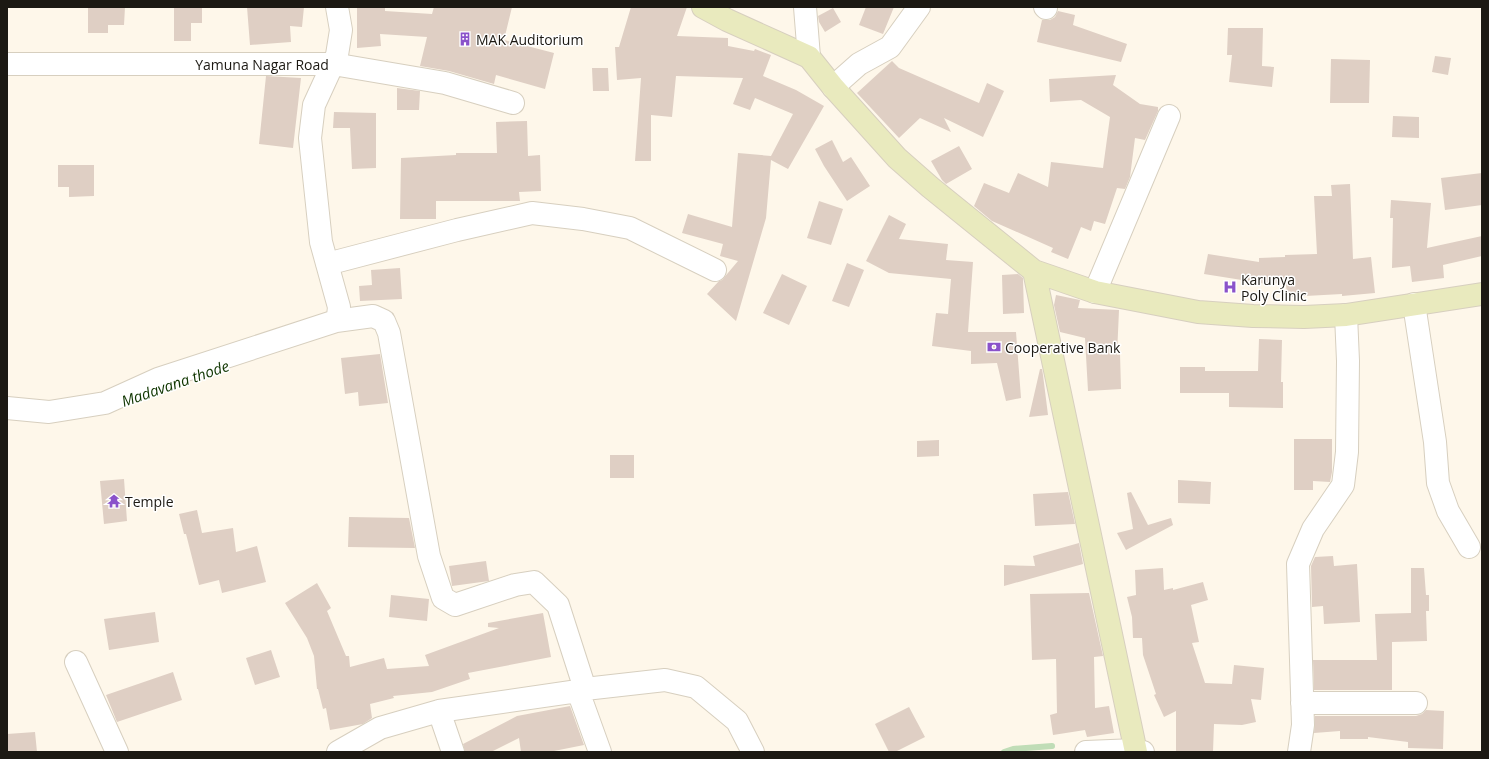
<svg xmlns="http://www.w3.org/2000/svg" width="1489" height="759" viewBox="0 0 1489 759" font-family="'Open Sans',sans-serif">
<rect width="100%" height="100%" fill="#fef7ea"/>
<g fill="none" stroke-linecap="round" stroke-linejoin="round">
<!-- stream -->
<path stroke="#c0ddb7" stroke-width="6" d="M 1004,752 L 1013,749 L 1052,746"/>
</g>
<!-- building -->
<path fill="#dfcfc4" d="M 88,7 L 125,7 L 124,25 L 108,25 L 108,33 L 88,33 Z
M 174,7 L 202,7 L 202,23 L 191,23 L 191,41 L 174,41 Z
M 247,7 L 304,7 L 302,27 L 290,26 L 291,42 L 250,45 Z
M 357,7 L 385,7 L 385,11 L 432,14 L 434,7 L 512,7 L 504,40 L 554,53 L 545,89 L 496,75 L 494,84 L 449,71 L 420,66 L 427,37 L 380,34 L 381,46 L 357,48 Z
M 631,7 L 687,7 L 677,36 L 728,38 L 728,46 L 754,51 L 755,49 L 771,55 L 763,76 L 796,90 L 824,106 L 788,169 L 771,160 L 766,218 L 736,321 L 707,294 L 719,281 L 722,280 L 738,261 L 720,256 L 723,244 L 682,233 L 688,214 L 732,227 L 738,153 L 771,156 L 793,114 L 755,98 L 750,110 L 733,104 L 743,78 L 676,76 L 672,117 L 651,115 L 651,161 L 635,161 L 641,78 L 617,80 L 615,47 L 619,47 Z
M 866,7 L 894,7 L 883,34 L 859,25 Z
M 833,8 L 841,22 L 825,32 L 819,22 L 818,16 Z
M 1058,11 L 1075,15 L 1073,25 L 1127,44 L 1121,62 L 1037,42 L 1042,20 L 1050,20 L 1055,17 Z
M 1228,28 L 1263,28 L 1262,66 L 1274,67 L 1272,87 L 1229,82 L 1232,55 L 1227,55 Z
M 1435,56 L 1451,58 L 1448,75 L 1432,72 Z
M 1331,59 L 1370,60 L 1369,103 L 1330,103 Z
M 892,61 L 899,68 L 979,103 L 987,83 L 1004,91 L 983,137 L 944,118 L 951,132 L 920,118 L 899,138 L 857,93 Z
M 592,68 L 608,68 L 609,91 L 593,91 Z
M 1116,75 L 1113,85 L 1140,104 L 1158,107 L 1158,111 L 1145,140 L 1135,138 L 1130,177 L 1125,189 L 1117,188 L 1105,224 L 1094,221 L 1091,231 L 1081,227 L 1068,259 L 1051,252 L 1053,248 L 992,221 L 974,206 L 984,183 L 1009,193 L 1018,173 L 1048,187 L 1051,162 L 1103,168 L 1110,117 L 1081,100 L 1050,102 L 1049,79 Z
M 266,76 L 301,78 L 293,148 L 259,144 Z
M 397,88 L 420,91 L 419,110 L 397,110 Z
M 334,112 L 376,113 L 376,168 L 352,169 L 350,128 L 333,128 Z
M 1393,116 L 1419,117 L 1419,138 L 1392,137 Z
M 527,121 L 528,156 L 540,155 L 541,191 L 519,192 L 520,201 L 436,201 L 436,219 L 400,219 L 401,158 L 456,155 L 456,153 L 497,153 L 496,122 Z
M 832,140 L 843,162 L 851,157 L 870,186 L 847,201 L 824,166 L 815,149 Z
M 959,146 L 972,169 L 946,184 L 942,180 L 931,161 Z
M 58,165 L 94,165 L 94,196 L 69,197 L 69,187 L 58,187 Z
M 1482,173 L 1482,205 L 1445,210 L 1441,178 Z
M 1350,184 L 1353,259 L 1371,257 L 1375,293 L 1342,296 L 1342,294 L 1287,297 L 1286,283 L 1267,284 L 1204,274 L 1208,254 L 1259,262 L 1259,258 L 1285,257 L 1285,255 L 1317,254 L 1314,196 L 1332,196 L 1331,185 Z
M 1391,200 L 1431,203 L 1427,248 L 1482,236 L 1482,256 L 1443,265 L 1444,278 L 1412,282 L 1410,266 L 1392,268 L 1393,218 L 1390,218 Z
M 819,201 L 843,209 L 831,245 L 807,238 Z
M 889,215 L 906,224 L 899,239 L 948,244 L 946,260 L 973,262 L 968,332 L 1016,332 L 1021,398 L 1006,401 L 997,363 L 971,364 L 971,351 L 932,346 L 936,313 L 948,314 L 951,279 L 889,273 L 866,261 Z
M 847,263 L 864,270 L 849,307 L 832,301 Z
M 400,268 L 402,299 L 360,301 L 359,286 L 372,285 L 371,270 Z
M 782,274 L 807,286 L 789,325 L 763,313 Z
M 1018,274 L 1023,278 L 1023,280 L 1024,313 L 1003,314 L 1002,275 Z
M 1056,295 L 1080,300 L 1078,308 L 1119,310 L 1117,355 L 1120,354 L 1121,389 L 1088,391 L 1085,338 L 1060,332 L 1054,305 Z
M 1259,339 L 1282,340 L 1281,382 L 1283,382 L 1283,408 L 1229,407 L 1229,393 L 1180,393 L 1180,367 L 1205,367 L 1205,371 L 1258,371 Z
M 380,354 L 388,403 L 359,406 L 358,392 L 345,394 L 341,358 Z
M 1040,369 L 1042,369 L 1043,375 L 1048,415 L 1029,417 Z
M 1294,439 L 1332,439 L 1332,472 L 1330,482 L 1313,481 L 1313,490 L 1294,490 Z
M 939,440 L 939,456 L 917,457 L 917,441 Z
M 610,455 L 634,455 L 634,478 L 610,478 Z
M 124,479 L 127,521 L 104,524 L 100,481 Z
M 1178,480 L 1211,482 L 1210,504 L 1178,503 Z
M 1068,492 L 1075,524 L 1035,526 L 1033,494 Z
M 1131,492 L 1148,525 L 1171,518 L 1173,525 L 1126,550 L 1117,533 L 1133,529 L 1127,493 Z
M 197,510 L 202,533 L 233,528 L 236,552 L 257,546 L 266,582 L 222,593 L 219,580 L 199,585 L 186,534 L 184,534 L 179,514 Z
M 349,517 L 409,518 L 415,548 L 348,547 Z
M 1079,543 L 1083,564 L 1004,586 L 1004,565 L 1035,566 L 1033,556 Z
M 1333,556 L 1334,566 L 1357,564 L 1360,622 L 1324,624 L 1323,606 L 1312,607 L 1311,566 L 1315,557 Z
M 486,561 L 489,581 L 452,586 L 449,566 Z
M 1163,568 L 1164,590 L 1173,588 L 1173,590 L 1203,582 L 1208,600 L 1191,605 L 1199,642 L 1192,643 L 1205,683 L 1232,684 L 1234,665 L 1264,668 L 1261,700 L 1251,699 L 1256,722 L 1242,725 L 1214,724 L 1213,752 L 1176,752 L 1176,711 L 1164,717 L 1154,695 L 1156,694 L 1143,655 L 1142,638 L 1133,638 L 1132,617 L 1127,597 L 1136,595 L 1135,570 Z
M 1411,568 L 1424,568 L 1426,595 L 1429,595 L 1429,611 L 1426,611 L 1427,641 L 1392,642 L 1392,690 L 1314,690 L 1313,660 L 1377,660 L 1375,614 L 1411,613 Z
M 317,583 L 331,608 L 327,611 L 346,656 L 349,656 L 350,667 L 384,658 L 387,669 L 429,666 L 425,655 L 499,628 L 488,627 L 488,623 L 543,613 L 551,657 L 468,673 L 470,679 L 432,692 L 393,696 L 394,698 L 370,704 L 372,718 L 363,724 L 330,730 L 326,708 L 323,709 L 318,689 L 317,689 L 314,656 L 307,638 L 285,603 Z
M 1089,593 L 1103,656 L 1094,657 L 1095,708 L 1109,706 L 1114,733 L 1087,737 L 1085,730 L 1053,735 L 1050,715 L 1057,713 L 1056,659 L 1032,660 L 1030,594 Z
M 391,595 L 429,599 L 427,621 L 389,617 Z
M 155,612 L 159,642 L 109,650 L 104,619 Z
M 271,650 L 280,677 L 255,685 L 246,658 Z
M 173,672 L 182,700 L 117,722 L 106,695 Z
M 570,706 L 584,745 L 549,752 L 521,752 L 519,738 L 491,752 L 465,752 L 463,744 L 517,716 Z
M 909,707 L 925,737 L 895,752 L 889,752 L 875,724 Z
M 1426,710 L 1444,711 L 1443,749 L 1408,748 L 1408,742 L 1368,737 L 1368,739 L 1340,739 L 1340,731 L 1314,733 L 1315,716 L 1416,716 L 1422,714 Z
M 35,732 L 37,752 L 7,752 L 7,734 Z"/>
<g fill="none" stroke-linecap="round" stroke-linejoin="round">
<!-- street casing -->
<g stroke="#d7cfbf" stroke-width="24">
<path id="street" d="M 805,7 L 809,57
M 1045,7 L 1046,8
M 7,64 L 333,64 L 445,83 L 513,103
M 833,87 L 859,64 L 890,47 L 919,7
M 327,264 L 457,230 L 532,213 L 583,219 L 630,228 L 715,270
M 1095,292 L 1169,116
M 1414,304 L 1435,442 L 1438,483 L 1448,511 L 1469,547
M 336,321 L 373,316 L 384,321 L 389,333 L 429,556 L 443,598 L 455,605 L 515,585 L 534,582 L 558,605 L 585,689
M 7,408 L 49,412 L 105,403 L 158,379 L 336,321 L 338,316 L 339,307 L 321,242 L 310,138 L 314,105 L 337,55 L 341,30 L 337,7
M 76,662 L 117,752
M 578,691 L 600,752
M 1302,703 L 1416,703
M 439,711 L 453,752
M 338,752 L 380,728 L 439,711 L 578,691 L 585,689 L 665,680 L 696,687 L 737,721 L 753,752
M 1086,752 L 1136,750 L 1143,752
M 1299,752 L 1303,725 L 1298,564 L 1313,529 L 1343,485 L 1347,452 L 1348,361 L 1346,315"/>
</g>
<!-- secondary casing -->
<g stroke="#d7cfbf" stroke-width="24">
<path id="secondary" d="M 703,7 L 727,20 L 809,57 L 833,87 L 897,158 L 930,187 L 1034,271 L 1095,292 L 1198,312 L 1253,316 L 1304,317 L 1346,315 L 1482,294
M 1034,271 L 1136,752"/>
</g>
<!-- street -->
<use href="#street" stroke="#fff" stroke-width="22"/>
<!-- secondary -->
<use href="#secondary" stroke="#e9eabe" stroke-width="22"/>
</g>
<!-- icons -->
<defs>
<g id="building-bare" transform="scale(1.08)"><path d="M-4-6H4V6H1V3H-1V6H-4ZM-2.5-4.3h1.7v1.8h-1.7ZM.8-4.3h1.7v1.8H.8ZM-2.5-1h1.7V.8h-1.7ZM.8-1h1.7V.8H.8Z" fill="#8a52ca" stroke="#fff" stroke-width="2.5" paint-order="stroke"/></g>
<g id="hospital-bare" transform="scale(1.08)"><path d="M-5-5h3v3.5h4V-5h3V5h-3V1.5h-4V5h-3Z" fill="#8a52ca" stroke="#fff" stroke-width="2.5" paint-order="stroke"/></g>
<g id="bank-bare" transform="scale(1.08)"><path d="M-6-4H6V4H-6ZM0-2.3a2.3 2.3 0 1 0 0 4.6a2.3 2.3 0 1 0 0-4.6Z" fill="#8a52ca" stroke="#fff" stroke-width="2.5" paint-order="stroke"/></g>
<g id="temple-bare" transform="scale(1.08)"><path d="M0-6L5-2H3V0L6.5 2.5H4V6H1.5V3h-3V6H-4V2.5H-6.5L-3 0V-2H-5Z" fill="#8a52ca" stroke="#fff" stroke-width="2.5" paint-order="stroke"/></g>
</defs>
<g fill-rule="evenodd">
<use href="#building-bare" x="465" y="39"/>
<use href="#hospital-bare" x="1230" y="287"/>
<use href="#bank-bare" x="994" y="347"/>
<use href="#temple-bare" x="114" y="501"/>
</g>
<g text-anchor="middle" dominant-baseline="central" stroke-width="3" stroke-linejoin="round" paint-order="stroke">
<!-- poi labels -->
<g font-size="14" fill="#1c1913" stroke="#fff" text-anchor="start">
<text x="476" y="39">MAK Auditorium</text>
<text x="1241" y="279">Karunya<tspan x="1241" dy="16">Poly Clinic</tspan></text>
<text x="1005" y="347">Cooperative Bank</text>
<text x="125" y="501">Temple</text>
</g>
<!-- street labels -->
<g font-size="14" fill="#1c1913" stroke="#fff">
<text x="262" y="64">Yamuna Nagar Road</text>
</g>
<!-- water labels -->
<g font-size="15" font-style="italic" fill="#103601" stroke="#fff">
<text transform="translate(175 383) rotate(-19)">Madavana thode</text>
</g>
</g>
<!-- border -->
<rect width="1489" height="759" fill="none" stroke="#1c1913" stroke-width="16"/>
</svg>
